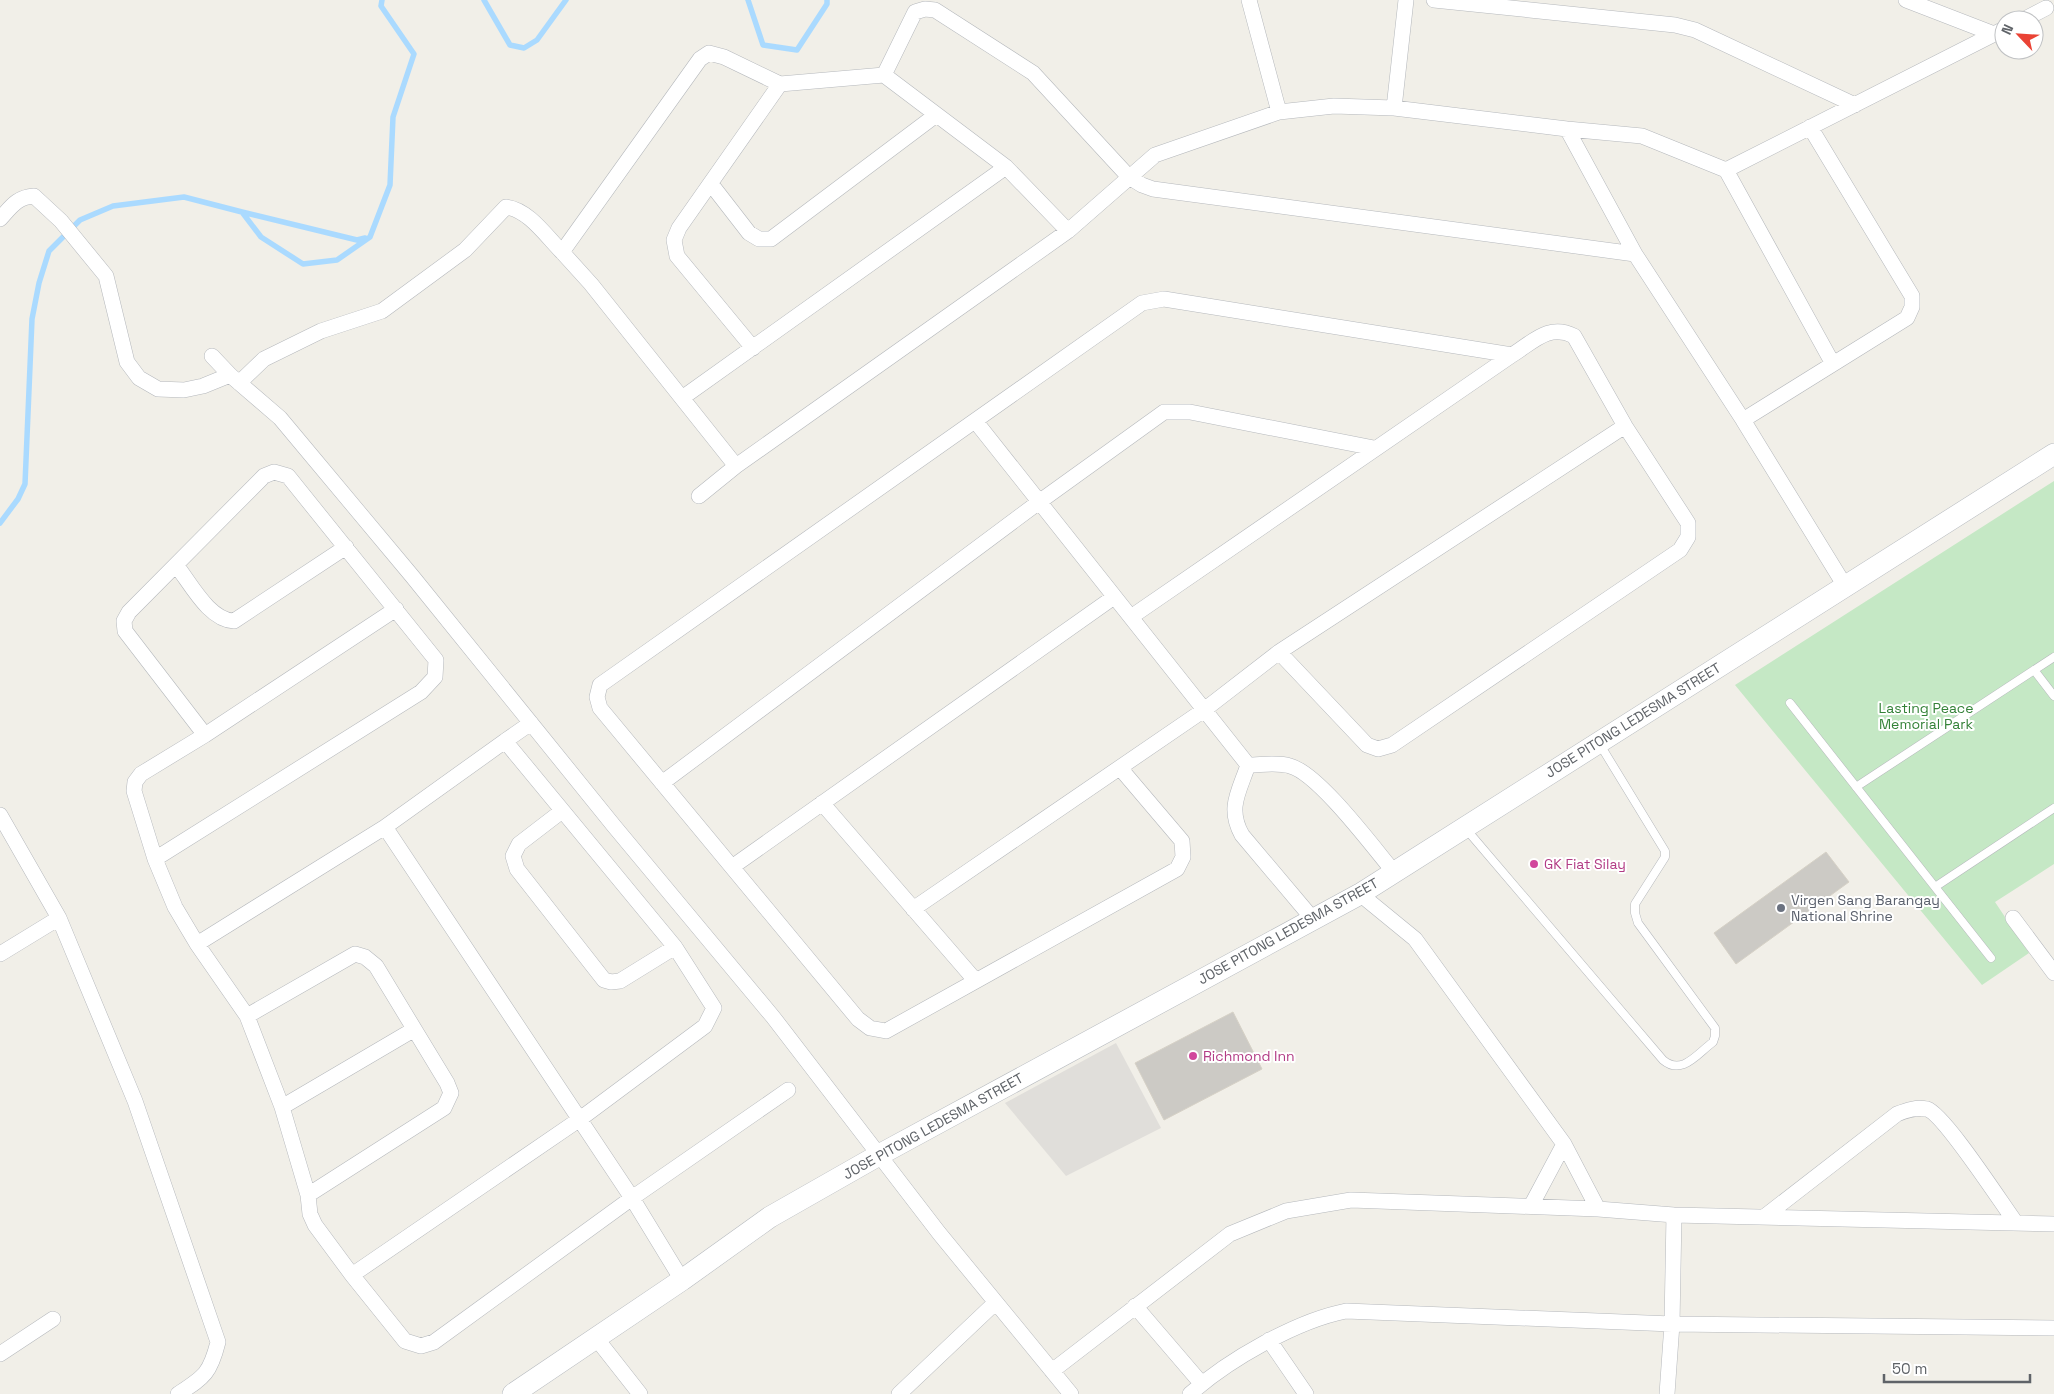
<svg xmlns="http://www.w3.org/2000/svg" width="2054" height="1394" viewBox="0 0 2054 1394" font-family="'Space Grotesk',sans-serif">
<rect width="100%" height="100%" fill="#f1efe8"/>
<!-- industrial -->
<path fill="#e0deda" d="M 1116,1043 L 1161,1128 L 1066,1176 L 1005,1103 Z"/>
<!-- green -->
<path fill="#c5e8c5" d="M 2054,481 L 2054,864 L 1995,902 L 2029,953 L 1982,985 L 1735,685 Z"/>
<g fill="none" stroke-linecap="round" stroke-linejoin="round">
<!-- stream -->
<path stroke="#aadaff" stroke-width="5.5" d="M 484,0 L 510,45 L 524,48 L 537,40 L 566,0
M 748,0 L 763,45 L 797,50 L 827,4 L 827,0
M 242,212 L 357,240 L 365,238
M 0,523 L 18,499 L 25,484 L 32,319 L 39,283 L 49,251 L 80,220 L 113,206 L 184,197 L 242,212 L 261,237 L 303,264 L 337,260 L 370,237 L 390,185 L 393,117 L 414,54 L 381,6 L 382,0"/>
</g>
<!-- building -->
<path fill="#cccac5" stroke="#d6d1c6" d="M 1826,852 L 1849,882 L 1736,964 L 1714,933 Z
M 1233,1012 L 1262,1069 L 1164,1120 L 1135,1063 Z"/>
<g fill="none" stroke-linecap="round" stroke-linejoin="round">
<!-- service casing -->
<g stroke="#b5b8bc" stroke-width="9">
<path id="service" d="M 2034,670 L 2054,696
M 1790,703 L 1991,958
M 1856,787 L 2054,657
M 1466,829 L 1663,1060 C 1682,1076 1697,1054 1713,1042 L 1715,1036 L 1715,1028 L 1638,923 L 1635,913 L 1635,904 L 1665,857 L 1665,851 L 1599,743
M 1935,887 L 2054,808"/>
</g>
<!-- minor casing -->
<g stroke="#b5b8bc" stroke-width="16">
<path id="minor" d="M 1249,0 L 1279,112
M 1434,0 L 1675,25 L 1695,30 L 1855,105
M 1906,0 L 1994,34
M 2023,20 L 2046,8
M 884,75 L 915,12 L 925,9 L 935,10 L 1033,73 L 1129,177 L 1142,185 L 1153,189 L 1635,254
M 1394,108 L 1406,0
M 1567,129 L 1635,254 L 1743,420 L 1845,586
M 1726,170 L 2004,29
M 711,184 L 749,233 L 759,239 L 771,239 L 936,115
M 0,219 C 11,207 17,197 34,196 L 61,221 L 106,276 L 127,362 L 139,378 L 158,389 L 184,390 L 203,386 L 230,375
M 753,348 L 677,256 L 674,240 L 679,228 L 780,84
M 212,356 L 230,375 L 280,418 L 412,576 L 614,826 L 773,1017 L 939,1233 L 1071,1394
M 239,383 L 264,359 L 321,331 L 382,311 L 465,250 L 506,207 C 529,210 546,236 562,252
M 682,398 L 1006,167
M 1743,420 L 1907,318 L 1912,307 L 1912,296 L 1810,127
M 976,422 L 1248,765
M 736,466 L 591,284 L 562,252 L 700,59 L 709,53 L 724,57 L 780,84 L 884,75 L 1006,167 L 1068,231
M 699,496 L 736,466 L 1068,231 L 1155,155 L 1279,112 L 1334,106 L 1394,108 L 1567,129 L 1642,136 L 1726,170 L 1833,364
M 176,565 C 191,584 209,620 234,621 L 346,547
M 396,609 L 205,735 L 141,774 L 135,782 L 134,791 L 155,859 L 175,907 L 197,944 L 247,1016 L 282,1107 L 308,1195 L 310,1214 L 315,1225 L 352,1275 L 405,1341 L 421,1346 L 434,1342 L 632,1198 L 788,1090
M 1131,617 L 1512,355 C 1533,342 1549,323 1574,336 L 1625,426 L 1688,523 L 1688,537 L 1680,550 L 1392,745 L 1378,749 L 1367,745 L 1279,652
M 505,741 L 531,723
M 1120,768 L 1182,841 L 1183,857 L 1177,869 L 886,1031 L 870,1028 L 858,1019 L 600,708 L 597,697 L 600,685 L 1142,303 L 1164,299 L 1512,355
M 662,783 L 1039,502 L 1164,412 L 1190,412 L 1374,448
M 822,803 L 975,980
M 562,811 L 519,844 L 513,856 L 517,869 L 604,980 L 611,982 L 620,981 L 675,947
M 0,815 L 59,918 L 135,1101 L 218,1342 C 210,1374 204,1377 178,1394
M 385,827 L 632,1198 L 682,1280
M 155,859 L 421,692 L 435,677 L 436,660 L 288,476 L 274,472 L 264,476 L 129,612 L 124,621 L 125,631 L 205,735
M 732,867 L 1114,597
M 1360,894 L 1415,939 L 1564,1144 L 1598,1209
M 913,909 L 1204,710 L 1279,652 L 1625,426
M 1312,918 L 1242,835 C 1227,808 1239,792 1248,765 C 1261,765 1278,762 1290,766 C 1318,773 1373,847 1394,872
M 2013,918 L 2054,973
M 197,944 L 385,827 L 505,741 L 675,947 L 714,1008 L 705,1026 L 580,1119 L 352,1275
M 0,954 L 59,918
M 247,1016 L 355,954 L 365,957 L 376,966 L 447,1083 L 451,1093 L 444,1108 L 308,1195
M 282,1107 L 413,1030
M 1531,1206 L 1564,1144
M 1764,1217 L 1897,1114 C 1907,1110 1916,1107 1927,1109 C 1944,1114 2002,1204 2016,1223
M 1135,1306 L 1201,1383
M 596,1338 L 640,1394
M 1269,1340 L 1306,1394
M 0,1354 L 53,1319
M 1052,1371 L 1230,1234 L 1286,1211 L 1351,1200 L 1598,1209 L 1674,1215 L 2054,1224
M 899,1394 L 995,1303
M 1190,1394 C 1228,1360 1296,1321 1346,1311 L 1672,1324 L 2054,1328
M 1667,1394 L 1672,1324 L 1674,1215"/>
</g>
<!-- secondary casing -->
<g stroke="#b6babf" stroke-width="22">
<path id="secondary" d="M 513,1394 L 682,1280 L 770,1217 L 879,1155 L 1360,894 L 2054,454"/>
</g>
<!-- service -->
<use href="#service" stroke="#fff" stroke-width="8"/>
<!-- minor -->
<use href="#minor" stroke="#fff" stroke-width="15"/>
<!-- secondary -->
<use href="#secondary" stroke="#fff" stroke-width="21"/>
</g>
<!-- markers -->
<g fill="#d1479c" stroke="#fff" stroke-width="2">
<circle cx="1534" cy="864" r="5"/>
<circle cx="1193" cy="1056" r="5"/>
</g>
<circle fill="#6b7280" stroke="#fff" stroke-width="2" cx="1781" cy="908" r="5"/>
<g text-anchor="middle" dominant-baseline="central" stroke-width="4" stroke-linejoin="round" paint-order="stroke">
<!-- park labels -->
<g font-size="14" fill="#348238" stroke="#fff">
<text x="1926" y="708">Lasting Peace<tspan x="1926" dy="16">Memorial Park</tspan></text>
</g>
<!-- street labels -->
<g font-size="14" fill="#5f6368" stroke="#fff">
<text transform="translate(1633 720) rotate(-32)">JOSE PITONG LEDESMA STREET</text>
<text transform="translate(1288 931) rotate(-29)">JOSE PITONG LEDESMA STREET</text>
<text transform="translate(933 1126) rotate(-29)">JOSE PITONG LEDESMA STREET</text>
</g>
<!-- hotel labels -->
<g font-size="14" fill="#b23c85" stroke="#fff" text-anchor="start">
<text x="1544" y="864">GK Fiat Silay</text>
<text x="1203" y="1056">Richmond Inn</text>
</g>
<!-- worship labels -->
<g font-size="14" fill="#5b616d" stroke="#fff" text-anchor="start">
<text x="1791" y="900">Virgen Sang Barangay<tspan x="1791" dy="16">National Shrine</tspan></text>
</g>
</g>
<!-- north arrow -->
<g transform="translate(2019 35) rotate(295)"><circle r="24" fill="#ffffff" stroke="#bfc1c3"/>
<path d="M0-4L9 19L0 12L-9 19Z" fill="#ea4335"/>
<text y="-8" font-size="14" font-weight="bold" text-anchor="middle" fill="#5f6368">N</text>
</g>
<!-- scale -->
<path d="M1884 1374v8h146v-8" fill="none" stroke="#5f6368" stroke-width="2.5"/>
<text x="1892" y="1374" font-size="15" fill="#5f6368" stroke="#ffffff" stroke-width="4" paint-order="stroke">50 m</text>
</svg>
